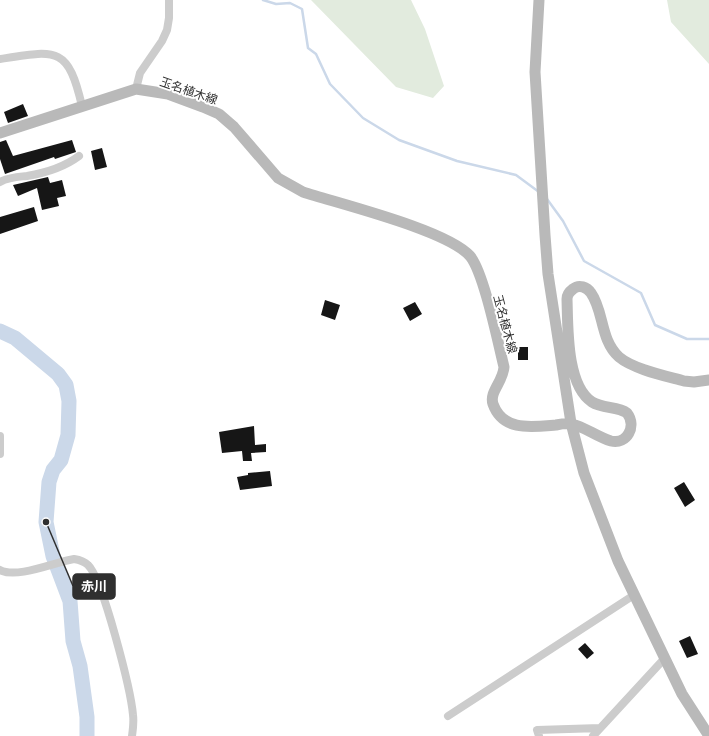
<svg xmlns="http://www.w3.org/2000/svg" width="709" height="736" viewBox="0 0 709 736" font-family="Commissioner,'Noto Sans JP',sans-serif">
<rect width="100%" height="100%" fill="#fff"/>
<!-- green -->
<path fill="#e2ebde" d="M 311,0 L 411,0 L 425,29 L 444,86 L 433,98 L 396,87 Z
M 667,0 L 709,0 L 709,64 L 671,22 Z"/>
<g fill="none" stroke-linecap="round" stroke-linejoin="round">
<!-- stream -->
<path stroke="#cbd8e9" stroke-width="2.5" d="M 263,0 L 276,4 L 290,3 L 302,9 L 308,48 L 316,54 L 330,84 L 363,118 L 399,140 L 457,161 L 516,175 L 539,192
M 547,199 L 563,221 L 584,261 L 641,293 L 655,325 L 687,339 L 709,339"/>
<!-- river -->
<path stroke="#cbd8e9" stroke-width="15" d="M 0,331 L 15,338 L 58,374 L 66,385 L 69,401 L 68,435 L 61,460 L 53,470 L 49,482 L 46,522 L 53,556 L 70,601 L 73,641 L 80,666 L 87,717 L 87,736"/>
</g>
<!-- building -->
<path fill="#161616" d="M 23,104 L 28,116 L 8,123 L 4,112 Z
M 6,140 L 13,156 L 72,140 L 76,152 L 55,159 L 54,157 L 5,174 L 0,159 L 0,142 Z
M 102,148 L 107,167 L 95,170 L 91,151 Z
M 48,177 L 50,183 L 62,180 L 66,196 L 57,198 L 59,206 L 42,210 L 37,188 L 18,196 L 13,185 Z
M 34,207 L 38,221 L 0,234 L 0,217 Z
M 325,300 L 340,305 L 335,320 L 321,315 Z
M 415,302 L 422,314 L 410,321 L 403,308 Z
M 518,347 L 528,347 L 528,360 L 518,360 Z
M 254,426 L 255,445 L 266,444 L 266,452 L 251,453 L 252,461 L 243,461 L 242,451 L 222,453 L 219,432 Z
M 270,471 L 272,486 L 240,490 L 237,477 L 248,475 L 248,473 Z
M 684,482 L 695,500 L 685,507 L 674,488 Z
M 690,636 L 698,654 L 687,658 L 679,641 Z
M 585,643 L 594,653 L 587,659 L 578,649 Z"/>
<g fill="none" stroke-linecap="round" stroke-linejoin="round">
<!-- street -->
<path stroke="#ccc" stroke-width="8" d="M 0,59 C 57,50 68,46 82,106
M 136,89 L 140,73 L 162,41 L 167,30 L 169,18 L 169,0
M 0,182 C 9,177 17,177 27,176 C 45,173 63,168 79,156
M 0,436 L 0,454
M 0,570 C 17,579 55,562 74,559 C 80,560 84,561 88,565 C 103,579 131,691 133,715 C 134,722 133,729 132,736
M 448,716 L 634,595
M 539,736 L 537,730 L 600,728
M 593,736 L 664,659"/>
<!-- secondary -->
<path stroke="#b9b9b9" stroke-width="11" d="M 539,0 L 535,72 L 545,235 L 548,274 L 571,423 L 584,473 L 618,561 L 682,694 L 709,736
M 0,133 L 136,89 L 168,94 L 203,107 L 219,114 L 234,127 L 278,178 L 303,192 C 340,204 447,230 470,256 C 484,273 498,343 504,367 C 503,382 489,392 493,404 C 503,432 532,427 556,425 C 561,424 567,423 572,424 C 585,427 597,437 611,441 C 627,445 637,426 627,413 C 618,406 603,409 592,402 C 566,385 568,327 567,299 C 567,295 569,292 573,289 C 579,284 587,287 591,293 C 604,311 600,340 619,357 C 633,369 666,376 684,381 L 694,382 L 709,380"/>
</g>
<g text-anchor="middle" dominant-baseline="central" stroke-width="4" stroke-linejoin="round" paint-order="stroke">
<!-- street labels -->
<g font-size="12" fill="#2f2f2f" stroke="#fff">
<text transform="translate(189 90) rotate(19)">玉名植木線</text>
<text transform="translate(506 324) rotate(75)">玉名植木線</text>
</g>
</g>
<!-- callouts -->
<path fill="none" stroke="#2f2f2f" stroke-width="1.5" d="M46 522L73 586"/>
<circle fill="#2f2f2f" stroke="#fff" stroke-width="1.5" cx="46" cy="522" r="4"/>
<rect fill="#2f2f2f" stroke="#2f2f2f" stroke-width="1.5" x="73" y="574" width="42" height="25" rx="4"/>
<g font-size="13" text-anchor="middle" font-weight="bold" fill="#fff">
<text x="94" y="591">赤川</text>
</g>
</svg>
